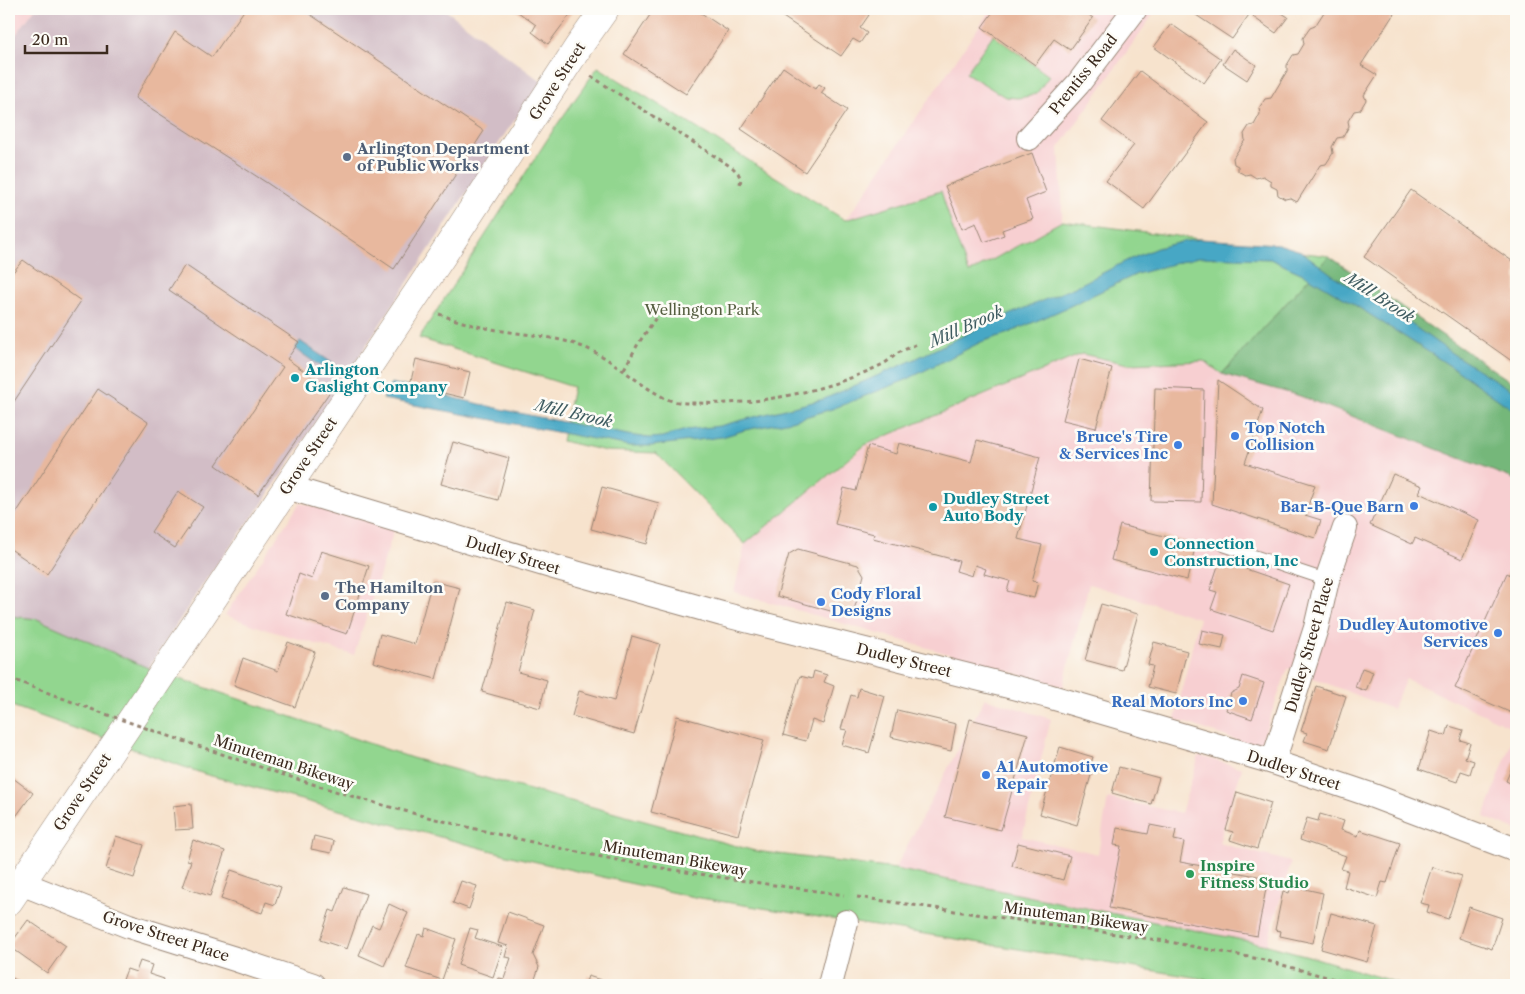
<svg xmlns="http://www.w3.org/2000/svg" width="1525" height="994" viewBox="0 0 1525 994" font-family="'Libre Caslon Text',serif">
<rect width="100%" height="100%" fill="#fdfcf7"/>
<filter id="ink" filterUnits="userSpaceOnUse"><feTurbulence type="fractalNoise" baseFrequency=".02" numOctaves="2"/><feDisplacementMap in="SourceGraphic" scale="10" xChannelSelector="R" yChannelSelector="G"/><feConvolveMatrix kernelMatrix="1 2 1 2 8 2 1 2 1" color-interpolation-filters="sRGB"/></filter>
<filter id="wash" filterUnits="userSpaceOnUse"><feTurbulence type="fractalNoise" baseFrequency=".0096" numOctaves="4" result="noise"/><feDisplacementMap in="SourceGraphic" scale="20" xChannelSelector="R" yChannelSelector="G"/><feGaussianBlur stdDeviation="1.12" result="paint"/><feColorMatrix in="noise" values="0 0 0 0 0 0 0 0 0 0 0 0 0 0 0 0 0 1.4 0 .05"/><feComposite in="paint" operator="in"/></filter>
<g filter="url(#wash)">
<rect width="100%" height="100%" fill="#f7e3cd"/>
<!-- built -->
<path fill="#f7cfd1" d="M 9,9 L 35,9 L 9,44 Z
M 991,9 L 1157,9 L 1059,148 L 1062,201 L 1062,221 L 969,274 L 955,236 L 941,191 L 846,220 Z
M 1082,354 L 1133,363 L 1204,361 L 1222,374 L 1300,396 L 1516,480 L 1516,830 L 1484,817 L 1516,729 L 1406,679 L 1392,709 L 1288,668 L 1259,748 L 1175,719 L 1199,618 L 1089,584 L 1063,687 L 734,592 L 745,544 L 869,443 Z
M 300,503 L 395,527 L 354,655 L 271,631 L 225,615 Z
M 985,698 L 1051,719 L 1022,837 L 1098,854 L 1108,798 L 1181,813 L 1199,756 L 1242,768 L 1219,843 L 1291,862 L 1267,945 L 895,869 Z"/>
<!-- industrial -->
<path fill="#d2bdc6" d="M 35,9 L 444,9 L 542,82 L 507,131 L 262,504 L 207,578 L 148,668 L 37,619 L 9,616 L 9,44 Z"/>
<!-- green -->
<path fill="#92d68f" stroke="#668056" d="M 993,35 L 1049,76 L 1037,93 L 1030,96 L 1018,98 L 1005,97 L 966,73 Z
M 598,67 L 845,220 L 941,191 L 955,236 L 969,273 L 1062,221 L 1329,256 L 1222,374 L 1204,361 L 1128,364 L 1082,354 L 865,445 L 745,544 L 656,453 L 606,451 L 562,441 L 573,387 L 419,338 L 554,129 Z
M 9,616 L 37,619 L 148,668 L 412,758 L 755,851 L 895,869 L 1267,945 L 1316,958 L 1405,985 L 1233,985 L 1193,977 L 694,897 L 629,883 L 515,857 L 204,774 L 9,705 Z"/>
<!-- forest -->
<path fill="#75b77a" stroke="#58704c" d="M 1329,256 L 1439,333 L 1516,385 L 1516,480 L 1300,396 L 1222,374 Z"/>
<!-- water -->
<path fill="#46a7c5" stroke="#406872" d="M 1200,239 L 1278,244 L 1301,251 L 1334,276 L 1401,317 L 1453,354 L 1516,393 L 1516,412 L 1455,369 L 1347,300 L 1305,275 L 1270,259 L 1198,257 L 1137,274 L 1066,308 L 1009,333 L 981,342 L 906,380 L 832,409 L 791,421 L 745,430 L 722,437 L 651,446 L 630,446 L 383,399 L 391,383 L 514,412 L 628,435 L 650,438 L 662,437 L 686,430 L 719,426 L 824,399 L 913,360 L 987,324 L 1075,287 L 1128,260 L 1157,248 L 1181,242 Z
M 300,341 L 338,367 L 333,375 L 294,348 Z"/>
<g id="blocks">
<!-- building -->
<path fill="#e8b89e" d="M 245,9 L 302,9 L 484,131 L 394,269 L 267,183 L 135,98 L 175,32 L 212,57 Z
M 514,9 L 567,9 L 572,12 L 548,44 L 532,32 L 536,25 Z
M 654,9 L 695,9 L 728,31 L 686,94 L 624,54 Z
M 771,9 L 860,9 L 869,15 L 860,28 L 867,33 L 860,43 L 853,39 L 841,56 Z
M 995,9 L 1081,9 L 1093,18 L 1070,50 L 1054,39 L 1035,65 L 982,27 Z
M 1187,9 L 1253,9 L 1232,39 Z
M 1258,9 L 1276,9 L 1288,17 L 1276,33 L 1253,17 Z
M 1326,9 L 1332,9 L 1337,12 L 1339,9 L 1394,9 L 1395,12 L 1361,65 L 1377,75 L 1364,95 L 1366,100 L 1360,110 L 1354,111 L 1348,121 L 1349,126 L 1343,137 L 1337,138 L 1332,147 L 1333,153 L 1326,164 L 1320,165 L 1297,202 L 1290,198 L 1285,199 L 1278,195 L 1277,189 L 1271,186 L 1271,181 L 1263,176 L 1256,178 L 1250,174 L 1245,175 L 1238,171 L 1238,166 L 1234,164 L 1233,158 L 1245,140 L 1244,134 L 1249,126 L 1254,125 L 1260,114 L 1259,108 L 1265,99 L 1271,98 L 1287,71 L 1287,65 L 1293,55 L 1298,54 L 1304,44 L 1303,38 L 1310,28 L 1315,26 Z
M 1171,24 L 1221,59 L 1204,83 L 1154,47 Z
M 1233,49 L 1256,65 L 1247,80 L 1223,64 Z
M 783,67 L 815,89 L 819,84 L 825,88 L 821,93 L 847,110 L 805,172 L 741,129 Z
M 1140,71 L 1208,122 L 1144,209 L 1106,181 L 1134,145 L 1102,121 Z
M 1032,153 L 1046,192 L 1026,200 L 1033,219 L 1002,230 L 1004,235 L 984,242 L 976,223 L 962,229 L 945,186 Z
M 1411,190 L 1515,263 L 1516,261 L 1516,364 L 1364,257 Z
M 23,260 L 81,301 L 9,409 L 9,277 Z
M 185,265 L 299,342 L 287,359 L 331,390 L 258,495 L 216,465 L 283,367 L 169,290 Z
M 416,359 L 470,372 L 464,398 L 410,385 Z
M 1079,359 L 1112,368 L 1096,428 L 1063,420 Z
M 1218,380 L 1263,410 L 1245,463 L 1315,485 L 1305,515 L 1321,520 L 1315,538 L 1212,504 Z
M 1155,388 L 1204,390 L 1201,502 L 1151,501 Z
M 98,389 L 148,422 L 47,574 L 9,548 L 9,524 Z
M 977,440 L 1040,457 L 1018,539 L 1042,545 L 1032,581 L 1038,582 L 1034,598 L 1007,591 L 1010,581 L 984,574 L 986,569 L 975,565 L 972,576 L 956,571 L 959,561 L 873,538 L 874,534 L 835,524 L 844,488 L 856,491 L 868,446 L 896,454 L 899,443 L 971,462 Z
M 453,442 L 509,458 L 498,500 L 441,484 Z
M 1393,474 L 1422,486 L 1419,493 L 1479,520 L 1462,559 L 1415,538 L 1412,544 L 1370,525 Z
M 602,487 L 659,503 L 647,544 L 591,529 Z
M 178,491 L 203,507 L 175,548 L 151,532 Z
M 1120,525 L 1196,544 L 1187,580 L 1111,560 Z
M 798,549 L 858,565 L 864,575 L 852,617 L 777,596 L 789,554 Z
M 321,551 L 369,566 L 347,634 L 286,614 L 299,574 L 312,579 Z
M 1220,560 L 1289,584 L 1273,630 L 1211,609 L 1217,592 L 1210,590 Z
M 1507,573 L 1516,578 L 1516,709 L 1514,714 L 1455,688 Z
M 432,581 L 460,588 L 436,679 L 373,662 L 380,634 L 415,644 Z
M 507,602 L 535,610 L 518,672 L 547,680 L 540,708 L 482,692 Z
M 1101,604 L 1138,614 L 1122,670 L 1085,660 Z
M 1202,630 L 1225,635 L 1222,649 L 1199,644 Z
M 632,636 L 660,644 L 634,734 L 572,716 L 579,691 L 614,701 Z
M 288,642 L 315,652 L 295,707 L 234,685 L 243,658 L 278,671 Z
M 1154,642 L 1187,651 L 1176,694 L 1148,687 L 1153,666 L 1148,665 Z
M 1362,668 L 1373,672 L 1366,691 L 1355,687 Z
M 814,671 L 827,675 L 824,682 L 834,686 L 823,724 L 812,720 L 806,741 L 783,735 L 800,676 L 812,679 Z
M 1243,676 L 1264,683 L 1252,719 L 1226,710 L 1231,693 L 1239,689 Z
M 1316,686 L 1346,696 L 1329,749 L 1304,741 L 1307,733 L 1301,731 Z
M 859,688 L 885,696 L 869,753 L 842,745 L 847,730 L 841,729 L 851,695 L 857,697 Z
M 897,710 L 956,724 L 951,751 L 891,737 Z
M 677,716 L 764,740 L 738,835 L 651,812 Z
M 970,719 L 1028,734 L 1001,830 L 945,817 Z
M 1449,726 L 1463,730 L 1460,740 L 1470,743 L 1465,758 L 1474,761 L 1470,774 L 1461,771 L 1457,782 L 1419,769 L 1431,731 L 1446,736 Z
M 1060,747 L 1093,757 L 1090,767 L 1093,768 L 1077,825 L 1040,814 Z
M 1516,757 L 1516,786 L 1506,781 Z
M 1119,767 L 1159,778 L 1151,804 L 1112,793 Z
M 9,775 L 33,793 L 9,826 Z
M 1237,792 L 1271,803 L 1257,849 L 1230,840 L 1233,832 L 1226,830 Z
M 191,804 L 193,829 L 175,830 L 173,806 Z
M 1320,814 L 1344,821 L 1341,830 L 1358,836 L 1360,830 L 1400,843 L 1387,883 L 1382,882 L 1377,898 L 1344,887 L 1348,871 L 1341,869 L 1346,856 L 1300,840 L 1307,818 L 1318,821 Z
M 1150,825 L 1176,830 L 1174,840 L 1184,842 L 1180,862 L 1268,878 L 1257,936 L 1109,908 L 1121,846 L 1114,845 L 1117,828 L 1148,834 Z
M 116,836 L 144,845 L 134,878 L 106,869 Z
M 314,836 L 334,841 L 331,853 L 311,849 Z
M 193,840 L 225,851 L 210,896 L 182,887 L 191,861 L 187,860 Z
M 1018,843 L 1070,856 L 1063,880 L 1012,866 Z
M 1432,867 L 1462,876 L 1448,919 L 1427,912 L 1429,905 L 1420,903 Z
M 231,870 L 281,887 L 275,905 L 266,902 L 262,913 L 221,899 Z
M 461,881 L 477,886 L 469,909 L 453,903 Z
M 1291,886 L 1323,893 L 1313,943 L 1280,936 L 1281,931 L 1275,930 L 1283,891 L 1289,893 Z
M 344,887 L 366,894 L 347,949 L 320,940 L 330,910 L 335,912 Z
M 389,904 L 408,913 L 384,966 L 359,955 L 372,925 L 379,928 Z
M 1469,907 L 1502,918 L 1492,949 L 1459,938 Z
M 508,912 L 544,925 L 533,955 L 539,967 L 533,985 L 497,985 L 499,978 L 504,979 L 511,958 L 505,957 L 508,946 L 498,943 Z
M 1331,913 L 1377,926 L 1367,962 L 1321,949 Z
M 28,920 L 66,946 L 47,973 L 9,946 Z
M 426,928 L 456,939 L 442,980 L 406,968 L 418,934 L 424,936 Z
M 470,928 L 478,930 L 475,938 L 503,947 L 493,977 L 458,965 Z
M 140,961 L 152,965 L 149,974 L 164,979 L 162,985 L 121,985 L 127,969 L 136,972 Z
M 9,976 L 25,985 L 9,985 Z
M 588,976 L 604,981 L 603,985 L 585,985 Z
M 762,979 L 779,985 L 760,985 Z"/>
</g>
</g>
<g filter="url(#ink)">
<use href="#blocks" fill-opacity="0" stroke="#998676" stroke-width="1"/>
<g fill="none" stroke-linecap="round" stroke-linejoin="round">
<!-- service casing -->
<g stroke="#998676" stroke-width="13">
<path id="service" d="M 1225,546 L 1327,580"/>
</g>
<!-- minor casing -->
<g stroke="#998676" stroke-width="26">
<path id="minor" d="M 1029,138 L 1078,84 L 1135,9
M 287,487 L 554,567 L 722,614 L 1048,696 L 1273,762 L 1368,794 L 1516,850
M 1273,762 L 1316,628 L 1327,580 L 1345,528
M 21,883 L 129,926 L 235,959 L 313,985
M 830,985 L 846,922"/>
</g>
<!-- secondary casing -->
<g stroke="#998676" stroke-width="29">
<path id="secondary" d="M 9,901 L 153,688 L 444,253 L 579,46 L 605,9"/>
</g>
<!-- path -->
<path stroke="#998676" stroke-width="3" stroke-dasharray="4 4" stroke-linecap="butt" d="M 591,76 L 733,168 L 738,173 L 741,179 L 739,188
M 439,314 C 458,321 477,327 497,330 C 526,335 556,336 583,347 C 615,359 637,385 667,399 C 676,403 687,403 697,403 C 755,406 828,391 881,365 C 888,362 893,356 900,352 C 905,349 911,347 917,344
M 624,369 L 638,344 L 657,316
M 9,678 L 91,709
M 160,733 C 228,756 296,780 365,800 C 435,820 507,837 578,852 C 666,871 755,882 844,895
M 857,897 L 1165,941 L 1264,960 L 1356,985"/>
<!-- service -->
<use href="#service" stroke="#fff" stroke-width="11"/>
<!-- minor -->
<use href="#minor" stroke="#fff" stroke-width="24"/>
<!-- secondary -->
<use href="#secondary" stroke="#fff" stroke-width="28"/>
<!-- path-bridge -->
<path stroke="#998676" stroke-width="3" stroke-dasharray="4 4" stroke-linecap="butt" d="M 91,709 L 160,733"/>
</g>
</g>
<!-- markers -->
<g fill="#5c6f8a" stroke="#fdfcf7" stroke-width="2">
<circle cx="347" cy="157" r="5"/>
<circle cx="325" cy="596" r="5"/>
</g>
<g fill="#0f9aa8" stroke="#fdfcf7" stroke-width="2">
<circle cx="295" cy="378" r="5"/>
<circle cx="933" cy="507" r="5"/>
<circle cx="1154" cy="552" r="5"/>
</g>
<g fill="#3f7fe0" stroke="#fdfcf7" stroke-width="2">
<circle cx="1235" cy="436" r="5"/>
<circle cx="1178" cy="445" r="5"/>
<circle cx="1414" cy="506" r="5"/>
<circle cx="821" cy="602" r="5"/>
<circle cx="1498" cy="633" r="5"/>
<circle cx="1243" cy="701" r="5"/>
<circle cx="986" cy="775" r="5"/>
</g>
<circle fill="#2e9e5b" stroke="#fdfcf7" stroke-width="2" cx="1190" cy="874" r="5"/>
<g text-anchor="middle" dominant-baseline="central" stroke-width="5" stroke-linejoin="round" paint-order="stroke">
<!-- street labels -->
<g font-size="15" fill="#3b2a1e" stroke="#fdfcf7">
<text transform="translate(1083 74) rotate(-51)">Prentiss Road</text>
<text transform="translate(557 81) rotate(-57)">Grove Street</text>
<text transform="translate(308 456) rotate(-56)">Grove Street</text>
<text transform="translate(513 555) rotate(17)">Dudley Street</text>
<text transform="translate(1309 645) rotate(-74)">Dudley Street Place</text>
<text transform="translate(904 660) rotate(14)">Dudley Street</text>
<text transform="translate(284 762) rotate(18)">Minuteman Bikeway</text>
<text transform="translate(1294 770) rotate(18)">Dudley Street</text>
<text transform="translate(82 792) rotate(-56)">Grove Street</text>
<text transform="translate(675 858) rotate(10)">Minuteman Bikeway</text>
<text transform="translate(1076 917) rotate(8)">Minuteman Bikeway</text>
<text transform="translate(166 936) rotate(18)">Grove Street Place</text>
</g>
<!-- service labels -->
<g font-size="15" font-weight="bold" fill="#4e5e75" stroke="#fdfcf7" text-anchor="start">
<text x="357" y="148">Arlington Department<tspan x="357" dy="17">of Public Works</tspan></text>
<text x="335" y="587">The Hamilton<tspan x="335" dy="17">Company</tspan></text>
</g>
<!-- park labels -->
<g font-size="15" fill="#555e40" stroke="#fdfcf7">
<text x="702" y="309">Wellington Park</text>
</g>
<!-- culture labels -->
<g font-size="15" font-weight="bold" fill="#0d838f" stroke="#fdfcf7" text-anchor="start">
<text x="305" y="369">Arlington<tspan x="305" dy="17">Gaslight Company</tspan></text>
<text x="943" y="498">Dudley Street<tspan x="943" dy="17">Auto Body</tspan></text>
<text x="1164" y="543">Connection<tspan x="1164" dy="17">Construction, Inc</tspan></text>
</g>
<!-- shop labels -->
<g font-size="15" font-weight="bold" fill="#366cbe" stroke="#fdfcf7" text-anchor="end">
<text x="1245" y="427" text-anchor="start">Top Notch<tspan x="1245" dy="17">Collision</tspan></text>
<text x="1168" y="436">Bruce's Tire<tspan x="1168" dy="17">&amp; Services Inc</tspan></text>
<text x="1404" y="506">Bar-B-Que Barn</text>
<text x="831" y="593" text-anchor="start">Cody Floral<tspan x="831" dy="17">Designs</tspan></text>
<text x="1488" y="624">Dudley Automotive<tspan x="1488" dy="17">Services</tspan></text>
<text x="1233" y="701">Real Motors Inc</text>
<text x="996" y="766" text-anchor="start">A1 Automotive<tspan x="996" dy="17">Repair</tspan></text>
</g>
<!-- leisure labels -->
<g font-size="15" font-weight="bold" fill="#27864d" stroke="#fdfcf7" text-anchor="start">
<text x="1200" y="865">Inspire<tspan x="1200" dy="17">Fitness Studio</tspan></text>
</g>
<!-- water labels -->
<g font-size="16" font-style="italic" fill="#3f5c61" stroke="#fdfcf7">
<text transform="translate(1380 297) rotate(33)">Mill Brook</text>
<text transform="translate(966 326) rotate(-24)">Mill Brook</text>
<text transform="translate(574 413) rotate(13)">Mill Brook</text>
</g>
</g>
<!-- margin -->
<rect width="1525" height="994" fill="none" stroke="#fdfcf7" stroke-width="30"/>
<!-- scale -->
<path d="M25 45v8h82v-8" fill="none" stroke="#3b2a1e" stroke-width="2.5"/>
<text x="32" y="45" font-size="15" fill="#3b2a1e" stroke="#fdfcf7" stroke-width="4" paint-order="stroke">20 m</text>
</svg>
